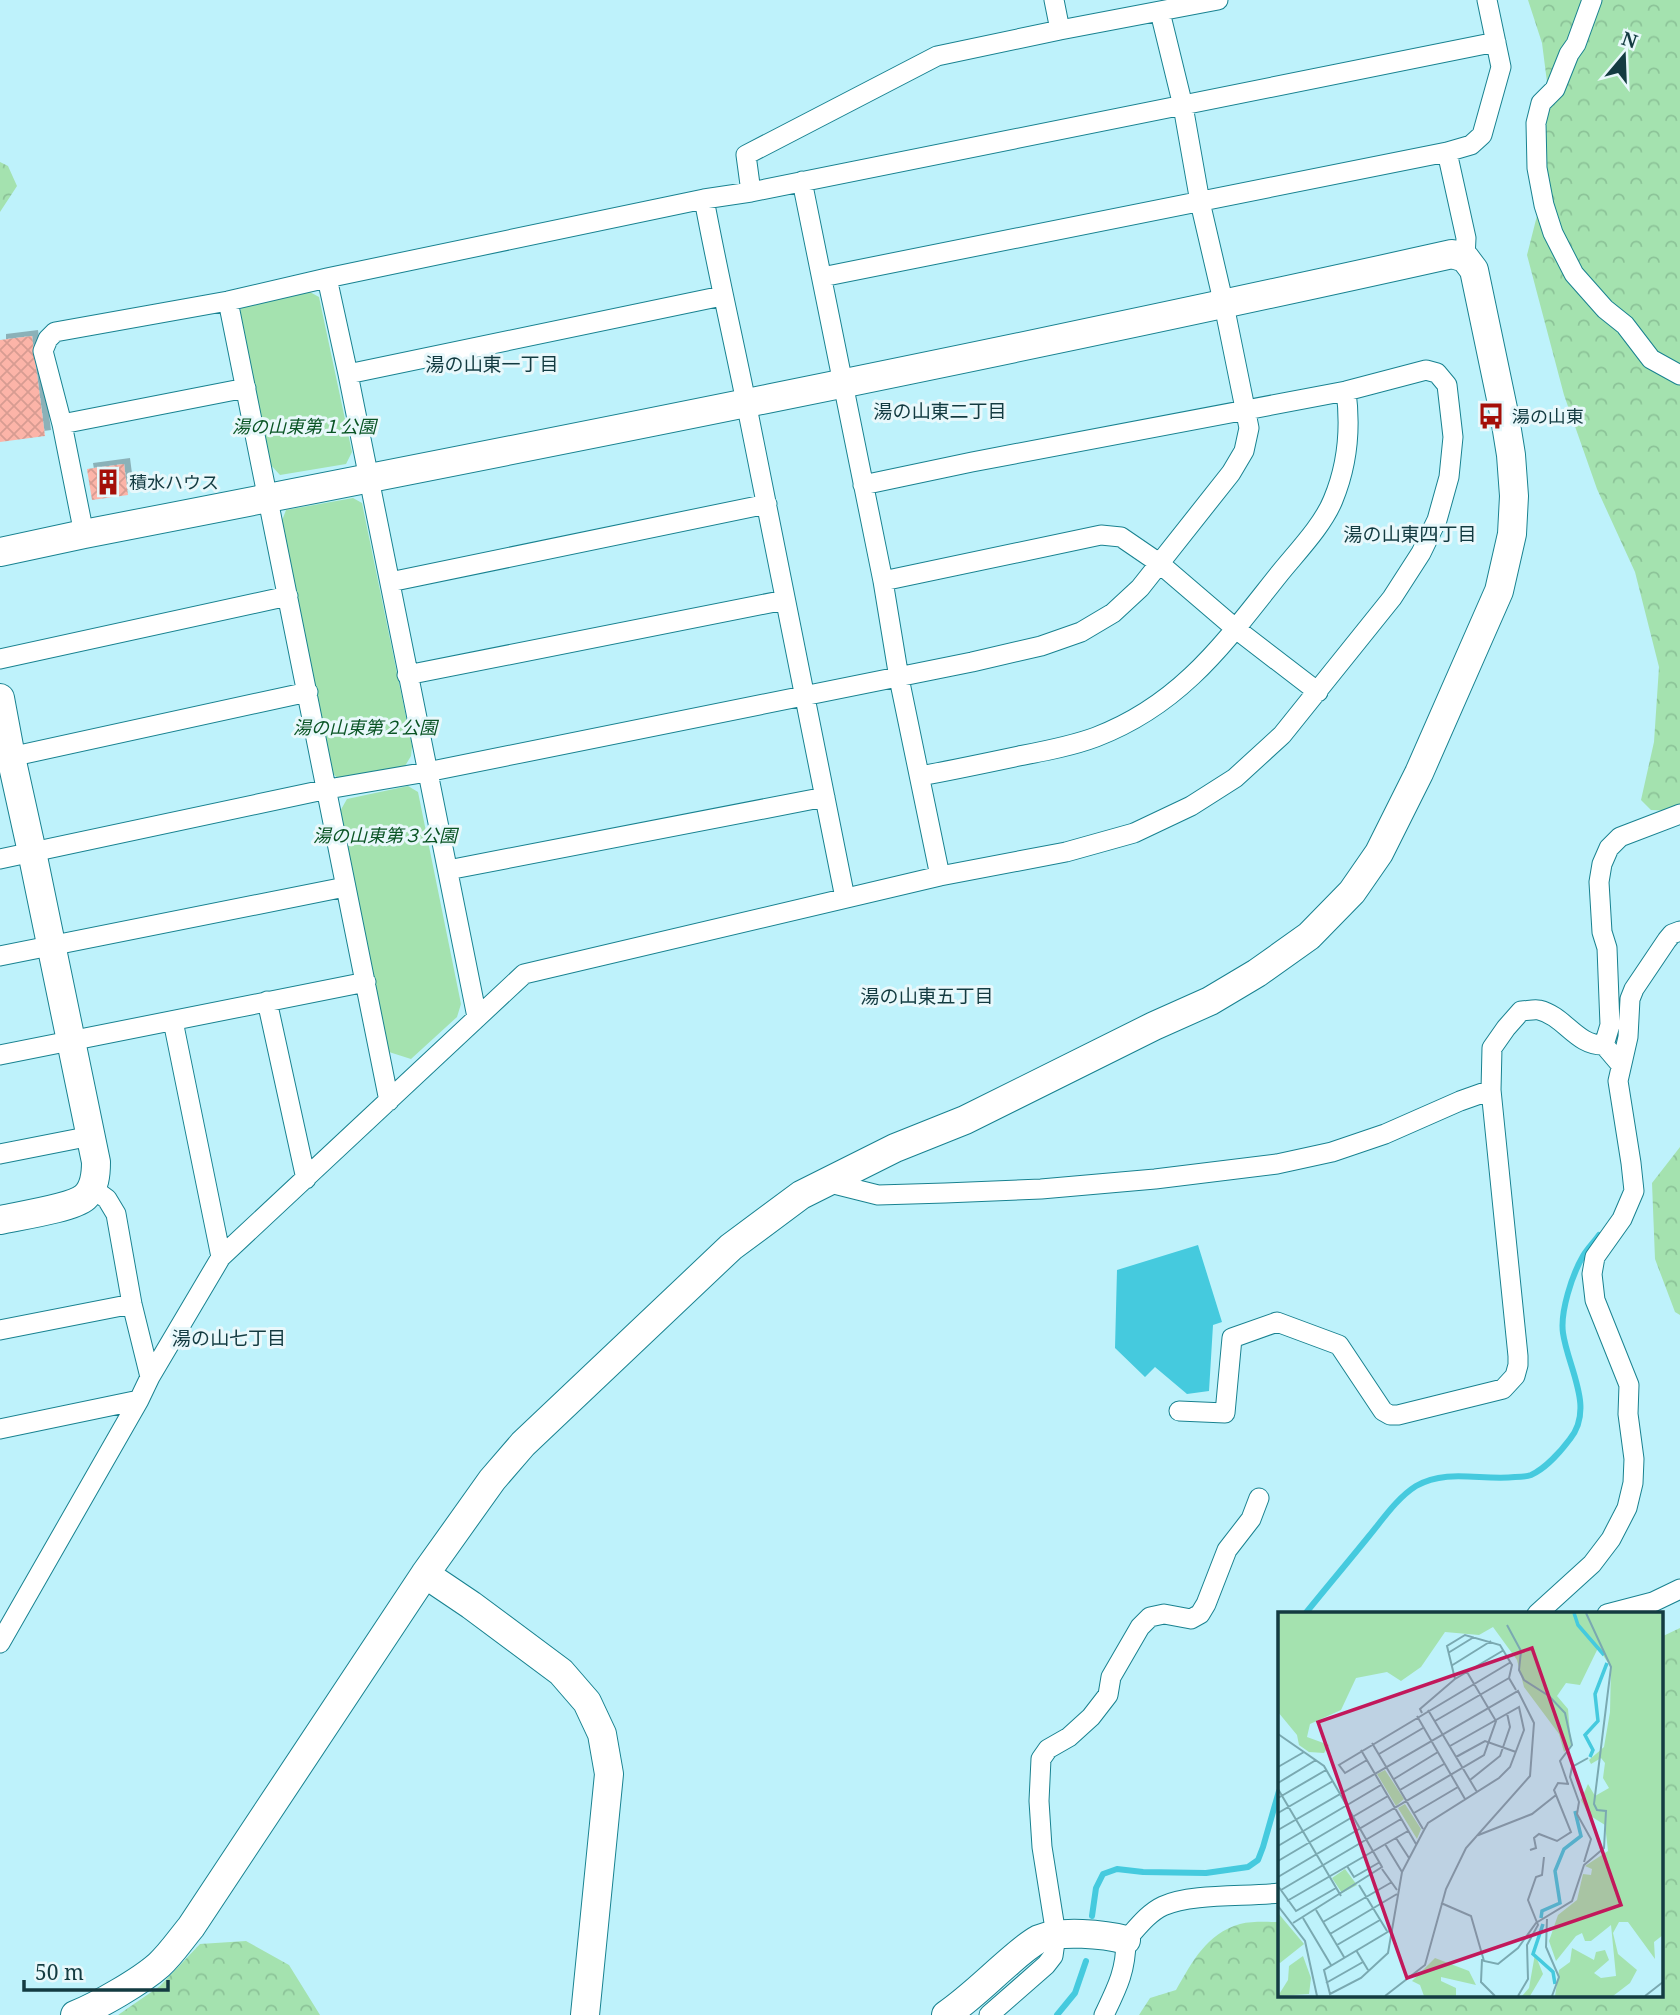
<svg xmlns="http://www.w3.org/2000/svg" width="1680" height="2015" viewBox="0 0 1680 2015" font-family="'Noto Serif','Noto Sans JP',serif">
<defs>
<pattern id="forest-crowns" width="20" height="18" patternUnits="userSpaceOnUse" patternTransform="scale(1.75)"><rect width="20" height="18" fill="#a4e2af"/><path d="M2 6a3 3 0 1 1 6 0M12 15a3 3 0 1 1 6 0" fill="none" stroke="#8cc398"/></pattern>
<pattern id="building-cross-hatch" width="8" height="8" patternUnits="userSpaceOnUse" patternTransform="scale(1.75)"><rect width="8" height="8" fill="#fcb4a8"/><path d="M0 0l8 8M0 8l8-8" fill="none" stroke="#d79c92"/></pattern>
<filter id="shadow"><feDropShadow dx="6" dy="-6" stdDeviation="0" flood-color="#0004"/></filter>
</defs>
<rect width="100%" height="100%" fill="#bef2fb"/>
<!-- forest -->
<path fill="url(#forest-crowns)" d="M 1528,0 L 1680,0 L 1680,807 L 1672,811 L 1651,810 L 1641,800 L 1654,742 L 1659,667 L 1635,572 L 1597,489 L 1564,395 L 1527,255 L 1541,200 L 1546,134 L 1547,82 L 1542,43 Z
M 0,162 L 8,166 L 17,186 L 0,212 Z
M 1680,1147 L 1680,1315 L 1675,1312 L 1655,1259 L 1652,1183 Z
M 1680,1628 L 1680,2015 L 1139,2015 L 1150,1998 L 1176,1990 C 1193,1961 1206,1934 1240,1924 C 1252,1921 1267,1922 1279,1922 L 1279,1996 L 1661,1996 L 1661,1637 Z
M 246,1941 L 289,1965 L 320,2015 L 118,2015 L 160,1986 L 200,1944 Z"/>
<!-- park -->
<path fill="#a4e2af" d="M 308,291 L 319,297 L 352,452 L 346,464 L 280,475 L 268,462 L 238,316 L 243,304 Z
M 353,498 L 362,503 L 412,746 L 411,756 L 405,766 L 338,779 L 330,770 L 280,526 L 286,510 Z
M 408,786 L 418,792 L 461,1004 L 457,1017 L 411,1059 L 389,1052 L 339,813 L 347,799 Z"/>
<!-- water -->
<path fill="#45cade" d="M 1198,1245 L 1222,1322 L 1213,1325 L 1209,1391 L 1187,1394 L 1155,1367 L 1145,1377 L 1115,1348 L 1117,1270 Z"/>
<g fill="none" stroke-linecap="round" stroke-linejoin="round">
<!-- stream -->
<path stroke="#45cade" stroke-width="6" d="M 1305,1614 C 1326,1588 1348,1562 1369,1536 C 1383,1519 1397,1498 1416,1486 C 1447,1468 1482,1481 1515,1477 C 1520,1477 1526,1477 1531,1475 C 1545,1469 1561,1451 1570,1439 C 1595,1408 1568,1368 1563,1333 C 1560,1312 1572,1275 1583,1256 C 1587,1249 1594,1242 1599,1235
M 1092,1916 L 1096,1888 L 1103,1874 L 1117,1869 L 1143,1872 L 1206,1873 L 1248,1867 L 1258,1860 L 1263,1847 L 1279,1791
M 1057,2015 L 1075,1993 L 1086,1961"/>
</g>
<!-- building -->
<path fill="url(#building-cross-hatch)" filter="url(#shadow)" d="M 32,336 L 45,436 L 0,442 L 0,340 Z
M 124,464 L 128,495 L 92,500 L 87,469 Z"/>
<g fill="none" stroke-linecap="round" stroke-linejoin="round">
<!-- street casing -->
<g stroke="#188290" stroke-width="21">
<path id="street" d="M 1592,0 L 1576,44 L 1569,54 L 1555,89 L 1541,103 L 1536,123 L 1537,168 L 1544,205 L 1553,233 L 1574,274 L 1605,309 L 1625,325 L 1651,359 L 1680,375
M 1060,30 L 1218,0
M 802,181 L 883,581 L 899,678 L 940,876
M 751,192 L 746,155 L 937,56 L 1060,30 L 1054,0
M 704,199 C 717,269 733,338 747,407 C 780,571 812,735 845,898
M 1465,258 L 1466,238 L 1447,152 L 1471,145 L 1482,135 L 1501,67 L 1487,0
M 822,277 L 1447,152
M 327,278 L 348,374 L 477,1017
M 228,301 L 389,1101
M 348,374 L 722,296
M 246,388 L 62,424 L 43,351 L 48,339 L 55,332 L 228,301 L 327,278 L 704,199 L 751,192 L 1496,42
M 62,424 L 84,534
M 883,581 L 1101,535 L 1121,537 L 1159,563 L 1236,629 L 1318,692
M 390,582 L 767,504
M 0,659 L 288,596
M 407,675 L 785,600
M 1,759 L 308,692
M 920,776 C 953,770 986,763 1019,756 C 1045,751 1072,746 1096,737 C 1182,704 1225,642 1280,573 C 1297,552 1323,525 1333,500 C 1348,464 1351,429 1346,391
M 0,859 L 328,789 L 427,772 L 972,662 L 1041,646 L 1081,632 L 1113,613 L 1140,588 L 1231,473 L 1244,451 L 1249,428 L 1224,305 L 1200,202 L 1183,106 L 1160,12
M 448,870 L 825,797
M 0,956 L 345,887
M 267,1001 L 306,1179
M 173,1021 L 221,1257
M 1604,1045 L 1610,1025 L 1607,948 L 1602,932 L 1599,882 L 1602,864 L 1609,848 L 1620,837 L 1680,814
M 0,1055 L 366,982
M 0,1154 L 91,1136
M 826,1182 L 878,1195 L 945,1193 L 1041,1189 L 1155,1179 L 1277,1164 L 1332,1152 L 1385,1134 L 1460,1101 L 1491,1090
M 92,1188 L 107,1199 L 116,1214 L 132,1304 L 150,1377
M 0,1330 L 132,1304
M 1179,1411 L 1225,1413 L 1232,1338 L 1277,1322 L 1339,1345 L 1383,1411 L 1390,1415 L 1398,1415 L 1503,1389 L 1515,1376 L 1518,1365 L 1518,1356 L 1491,1090 L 1492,1048 L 1506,1028 L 1521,1011 C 1527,1011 1533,1009 1539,1010 C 1565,1016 1576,1046 1604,1045 L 1621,1065
M 0,1429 L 139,1400
M 1537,1614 L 1592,1564 L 1611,1539 L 1627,1508 L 1633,1483 L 1634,1459 L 1628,1414 L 1629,1385 L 1595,1300 L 1592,1274 L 1595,1257 L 1622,1219 L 1634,1191 L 1631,1163 L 1618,1081 L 1628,1037 L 1630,999 L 1634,989 L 1667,940 L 1672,934 L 1680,931
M 1607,1614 L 1653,1602 L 1680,1589
M 0,1643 L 139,1400 L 150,1377 L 221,1257 L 524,974 L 940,876 L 1066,852 L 1134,833 L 1191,806 L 1235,778 L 1282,735 L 1392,598 L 1421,553 L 1437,520 L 1449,477 L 1453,437 L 1447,385 L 1437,373 L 1426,370 L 1346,391 L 972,462 L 863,485
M 989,2015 L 1046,1965 L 1053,1956 L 1056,1935 L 1042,1847 L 1039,1801 L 1041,1759 L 1048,1749 L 1069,1737 L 1091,1717 L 1108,1695 L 1111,1677 L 1140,1627 L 1150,1617 L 1164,1614 L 1191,1619 L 1200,1614 L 1206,1604 L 1227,1550 L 1251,1519 L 1259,1498
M 1104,2015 C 1117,1988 1126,1971 1126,1940 C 1137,1928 1148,1913 1163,1906 C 1191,1893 1247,1897 1279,1893"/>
</g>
<!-- secondary casing -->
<g stroke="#188290" stroke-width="30">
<path id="secondary" d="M 0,552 L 84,534 C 541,445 998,355 1452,254 L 1465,258 L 1474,270 L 1505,418 L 1511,455 L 1514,496 L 1512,534 L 1499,591 L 1419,773 L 1379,853 L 1352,892 L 1309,936 L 1257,973 L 1210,1001 L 1154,1026 L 965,1120 L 895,1148 L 801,1195 L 731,1247 L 523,1444 L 492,1480 L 425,1574 L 191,1927 C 181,1939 171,1954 159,1965 C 141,1981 98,2006 75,2015
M 0,698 L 11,757 L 32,852 L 96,1162 C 96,1174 95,1188 85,1197 C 73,1208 18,1216 0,1220
M 425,1574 L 471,1605 L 561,1672 L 587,1702 L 602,1734 L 609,1774 L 585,2015
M 946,2015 C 968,2000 988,1980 1009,1962 C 1018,1954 1028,1945 1039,1939 C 1060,1930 1104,1934 1126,1940"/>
</g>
<!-- street -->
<use href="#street" stroke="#fff" stroke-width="19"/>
<!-- secondary -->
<use href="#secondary" stroke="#fff" stroke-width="28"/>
</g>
<!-- icons -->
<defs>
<g id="bus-bare" transform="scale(2.1)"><path d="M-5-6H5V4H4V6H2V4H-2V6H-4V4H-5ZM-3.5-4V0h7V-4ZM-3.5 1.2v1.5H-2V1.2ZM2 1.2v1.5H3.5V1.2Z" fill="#a40f08" stroke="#e8f8fb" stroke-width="2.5" paint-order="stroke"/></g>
<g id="building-bare" transform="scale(2.1)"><path d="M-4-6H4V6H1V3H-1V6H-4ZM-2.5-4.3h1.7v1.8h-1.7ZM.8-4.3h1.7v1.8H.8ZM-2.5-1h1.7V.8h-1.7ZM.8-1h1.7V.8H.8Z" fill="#a40f08" stroke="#e8f8fb" stroke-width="2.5" paint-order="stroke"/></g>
</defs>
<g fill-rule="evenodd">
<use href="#bus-bare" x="1491" y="416"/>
<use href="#building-bare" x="108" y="482"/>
</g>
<g text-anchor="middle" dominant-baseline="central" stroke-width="6" stroke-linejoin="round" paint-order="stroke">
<!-- poi labels -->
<g font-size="18" fill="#133b41" stroke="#e8f8fb" text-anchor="start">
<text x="1512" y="416">湯の山東</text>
<text x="129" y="482">積水ハウス</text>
</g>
<!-- park labels -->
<g font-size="18" font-style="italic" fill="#095424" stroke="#e8f8fb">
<text x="304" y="426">湯の山東第１公園</text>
<text x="365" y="727">湯の山東第２公園</text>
<text x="385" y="835">湯の山東第３公園</text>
</g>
<!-- neighbourhood labels -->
<g font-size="19" fill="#133b41" stroke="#e8f8fb">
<text x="492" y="364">湯の山東一丁目</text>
<text x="940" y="411">湯の山東二丁目</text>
<text x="1410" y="534">湯の山東四丁目</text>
<text x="927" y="996">湯の山東五丁目</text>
<text x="229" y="1338">湯の山七丁目</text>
</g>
</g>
<!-- overview -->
<g transform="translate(1278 1612)">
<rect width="385" height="385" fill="#bef2fb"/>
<path d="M 0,1 L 385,1 L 385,323 L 376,330 L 377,347 L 350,310 L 341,310 L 335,321 L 340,342 L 359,358 L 352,371 L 335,384 L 277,384 L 281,358 L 292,350 L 294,336 L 316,348 L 318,340 L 327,338 L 331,348 L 316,361 L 323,366 L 338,364 L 333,313 L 313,329 L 307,329 L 304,321 L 298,324 L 278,349 L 271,329 L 280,303 L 299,288 L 305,262 L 313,263 L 314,257 L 307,254 L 330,239 L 327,213 L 311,203 L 303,188 L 310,172 L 317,184 L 331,176 L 325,166 L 327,151 L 323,146 L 313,152 L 311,148 L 326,135 L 332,100 L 333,55 L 320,36 L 302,73 L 288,71 L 279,84 L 290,97 L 293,133 L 286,140 L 281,122 L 246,75 L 239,48 L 215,15 L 201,23 L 167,20 L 143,55 L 123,69 L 109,60 L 78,66 L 63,98 L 32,112 L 29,125 L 51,133 L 46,141 L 31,140 L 21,133 L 19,123 L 0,100 ZM 0,301 L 26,332 L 2,351 L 0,349 ZM 257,342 L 265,362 L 252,384 L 244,384 L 251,376 ZM 25,344 L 33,366 L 31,382 L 0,384 L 10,368 L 11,354 ZM 157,346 L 191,359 L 198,373 L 163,365 L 163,369 L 178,376 L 178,384 L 146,384 L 142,373 L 134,369 Z" fill="#a4e2af"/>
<path d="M 107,158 L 126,187 L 118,194 L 99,162 ZM 127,192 L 143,217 L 139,227 L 120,196 ZM 67,257 L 79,273 L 64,281 L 54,266 Z" fill="#a4e2af"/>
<path fill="none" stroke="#45cade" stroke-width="3.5" d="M 296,1 L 300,13 L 326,43M 312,145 L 315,138 L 307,123 L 320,109 L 317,82 L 329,51M 263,306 L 264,299 L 282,291 L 277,259 L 286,237 L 303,224 L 297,199M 265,312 L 255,342 L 275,360 L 277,372"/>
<path fill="none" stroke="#7aa9b1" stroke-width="2" d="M 229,13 L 243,39 L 241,58 L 246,68 L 271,84 L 287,101 L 294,133 L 282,149 L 290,172M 170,41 L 196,25M 173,54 L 213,29M 177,67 L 226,38M 150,98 L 199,180M 144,101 L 142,97 L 177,67 L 169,34 L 187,23 L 222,33 L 234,53 L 231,66 L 238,78M 139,104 L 187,187M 157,109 L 231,66M 0,122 L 46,154 L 104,255 L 15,311M 94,131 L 145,217M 83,138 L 138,232M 101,142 L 145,116M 178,145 L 207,129 L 238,140M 89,148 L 67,161 L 61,153 L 233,50M 0,155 L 26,140M 116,167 L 160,140M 192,168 L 222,144 L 232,115 L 229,101M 0,171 L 38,148M 0,177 L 63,284M 122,178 L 166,152M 0,186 L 48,158M 0,201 L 55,169M 136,201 L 180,175M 0,218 L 240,79 L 256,111 L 252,164 L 188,236 L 168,277 L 147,353 L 107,384M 198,224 L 254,202 L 278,183M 118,226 L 131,246M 107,232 L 124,260M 0,234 L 103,173M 252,238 L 258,236 L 256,226 L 261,222 L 279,229 L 293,220 L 276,178 L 280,171 L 291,172M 0,249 L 110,184M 306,250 L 313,227 L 299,202 L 301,190 L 292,165 L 294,155 L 310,146M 69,254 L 76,265 L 102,250M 104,257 L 119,278M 0,265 L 206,143 L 218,109 L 189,60M 81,273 L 109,319M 0,274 L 18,299 L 58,276M 3,278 L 123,207M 9,289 L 130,219M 163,291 L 193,304 L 206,349 L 220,352 L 240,336 L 258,311 L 294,289 L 306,253 L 326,236 L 328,199 L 319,198 L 316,192 L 333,55 L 308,1M 0,294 L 27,329 L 39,384M 38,298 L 66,345M 25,306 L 53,353M 269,307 L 268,335 L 281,365 L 274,384M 45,310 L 114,270M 113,318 L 46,358 L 52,382 L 83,366 L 110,341 L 124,260 L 146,218 L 150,211 L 221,166 L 232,155 L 246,118 L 241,95 L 172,134M 52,322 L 119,282M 59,333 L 102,308M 78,338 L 90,358M 204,347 L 203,370 L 217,384M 48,371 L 85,350M 240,384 L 250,367 L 249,333 L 260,313 L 250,288 L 258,265 L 264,263 L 266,245M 367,384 L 385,370"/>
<path fill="#c2185b" fill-opacity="0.15" stroke="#c2185b" stroke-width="3.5" d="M 254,36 L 343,293 L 129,366 L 40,110 Z"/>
<rect width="385" height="385" fill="none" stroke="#133b41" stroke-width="3.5"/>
</g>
<!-- north arrow -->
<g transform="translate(1624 56) rotate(19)" stroke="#e8f8fb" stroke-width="5" paint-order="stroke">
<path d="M0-5L12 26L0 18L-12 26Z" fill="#133b41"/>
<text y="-10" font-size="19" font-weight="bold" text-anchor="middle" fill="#133b41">N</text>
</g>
<!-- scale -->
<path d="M24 1980v10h144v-10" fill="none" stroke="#133b41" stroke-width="3.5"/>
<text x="35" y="1980" font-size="21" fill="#133b41" stroke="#e8f8fb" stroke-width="5" paint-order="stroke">50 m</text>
</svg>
